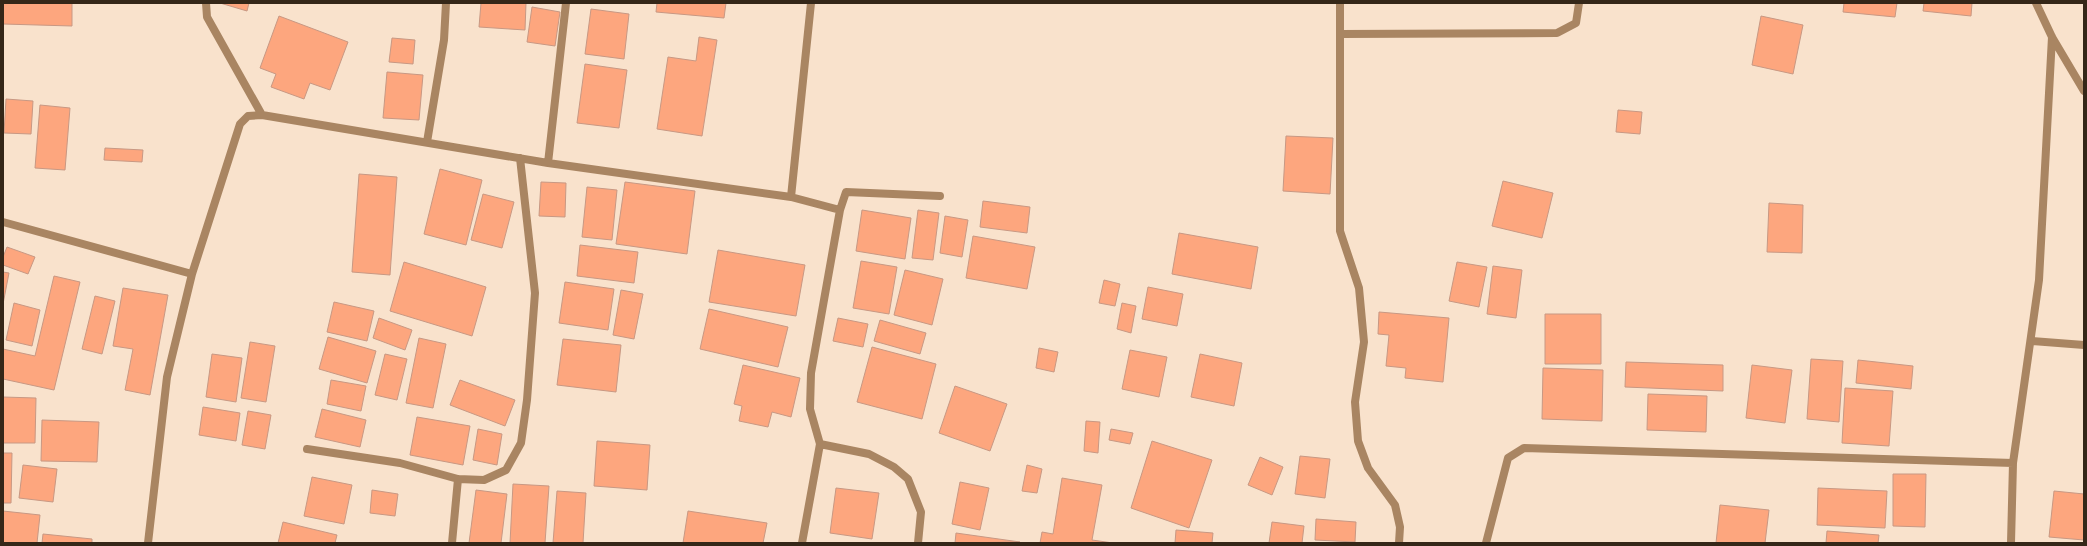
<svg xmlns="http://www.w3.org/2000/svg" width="2087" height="546" viewBox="0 0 2087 546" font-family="'Roboto Condensed',sans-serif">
<rect width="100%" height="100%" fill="#f9e2cc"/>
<!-- building -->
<path fill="#fda67e" stroke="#c89883" d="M 3,3 L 72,3 L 72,26 L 3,24 Z
M 220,3 L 249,3 L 247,11 Z
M 481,3 L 526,3 L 525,30 L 479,27 Z
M 657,3 L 726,3 L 724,18 L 656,12 Z
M 1844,3 L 1897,3 L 1895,17 L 1843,12 Z
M 1924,3 L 1972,3 L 1971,16 L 1923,11 Z
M 532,7 L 560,12 L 555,46 L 527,42 Z
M 591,9 L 629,14 L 624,59 L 585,54 Z
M 279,16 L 348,42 L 330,90 L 310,83 L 304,99 L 271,87 L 276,74 L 260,68 Z
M 1761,16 L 1803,25 L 1793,74 L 1752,65 Z
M 699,37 L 717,40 L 702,136 L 657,129 L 668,57 L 696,61 Z
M 392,38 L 415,40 L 413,64 L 389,62 Z
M 585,64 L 627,70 L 619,128 L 577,123 Z
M 387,72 L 423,75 L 419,120 L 383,118 Z
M 6,99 L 33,101 L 31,134 L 4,133 Z
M 40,105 L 70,108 L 65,170 L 35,168 Z
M 1618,110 L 1642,112 L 1640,134 L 1616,132 Z
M 1286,136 L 1333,138 L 1330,194 L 1283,191 Z
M 105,148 L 143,150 L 142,162 L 104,160 Z
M 440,169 L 482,180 L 466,245 L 424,234 Z
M 359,174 L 397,177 L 390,275 L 352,272 Z
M 1503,181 L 1553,193 L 1542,238 L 1492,226 Z
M 541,182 L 566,183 L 565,217 L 539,216 Z
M 625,182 L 695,191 L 687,254 L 616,244 Z
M 587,187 L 617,190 L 612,240 L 582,237 Z
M 483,194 L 514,202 L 502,248 L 471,240 Z
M 983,201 L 1030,207 L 1027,233 L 980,227 Z
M 1769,203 L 1803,205 L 1802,253 L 1767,252 Z
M 862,210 L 911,218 L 905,259 L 856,251 Z
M 918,210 L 939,213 L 933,260 L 912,258 Z
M 945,216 L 968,220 L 962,257 L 940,253 Z
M 1179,233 L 1258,247 L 1251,289 L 1172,274 Z
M 973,236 L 1035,247 L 1027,289 L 966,278 Z
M 580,245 L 638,252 L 634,283 L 577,276 Z
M 7,247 L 35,257 L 28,274 L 3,265 L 3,257 Z
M 718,250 L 805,265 L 796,316 L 709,302 Z
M 861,261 L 897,267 L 889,314 L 853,308 Z
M 404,262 L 486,287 L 472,336 L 390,311 Z
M 1457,262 L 1487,267 L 1479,307 L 1449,301 Z
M 1493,266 L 1522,270 L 1516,318 L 1487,314 Z
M 905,270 L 943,279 L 932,325 L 894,315 Z
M 3,272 L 9,273 L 3,304 Z
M 54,276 L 80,282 L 54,390 L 3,379 L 3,349 L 35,356 Z
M 1104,280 L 1120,284 L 1115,306 L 1099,303 Z
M 565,282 L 614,289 L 608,330 L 559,323 Z
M 1148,287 L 1183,294 L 1177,326 L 1142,319 Z
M 123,288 L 168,295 L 150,395 L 125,390 L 133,349 L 113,346 Z
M 621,290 L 643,294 L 634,339 L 613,335 Z
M 95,296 L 115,301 L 102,354 L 82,349 Z
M 334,302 L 374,311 L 367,341 L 327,332 Z
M 14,303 L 40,310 L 32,346 L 6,340 Z
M 1122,303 L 1136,306 L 1131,333 L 1117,329 Z
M 709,309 L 788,327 L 778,367 L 700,349 Z
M 1379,312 L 1449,318 L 1443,382 L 1405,378 L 1406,368 L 1386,366 L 1389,335 L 1378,334 Z
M 1545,314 L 1601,314 L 1601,364 L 1545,364 Z
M 379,318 L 412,330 L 405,350 L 373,338 Z
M 838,318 L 868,324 L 863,347 L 833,341 Z
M 880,320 L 926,333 L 920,354 L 874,341 Z
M 328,337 L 376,351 L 367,383 L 319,369 Z
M 419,338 L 446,344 L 433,408 L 406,403 Z
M 563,339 L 621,345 L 616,392 L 557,385 Z
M 250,342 L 275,346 L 266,402 L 241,398 Z
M 872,347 L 936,364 L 922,419 L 857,402 Z
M 1039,348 L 1058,352 L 1054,372 L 1036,368 Z
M 1130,350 L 1167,357 L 1159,397 L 1122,389 Z
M 212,354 L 242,358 L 236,402 L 206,397 Z
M 385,354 L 407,359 L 397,400 L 375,395 Z
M 1200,354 L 1242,363 L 1234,406 L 1191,397 Z
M 1811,359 L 1843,361 L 1839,422 L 1807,419 Z
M 1858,360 L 1913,366 L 1911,389 L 1856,383 Z
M 1626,362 L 1723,365 L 1723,391 L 1625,387 Z
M 743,365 L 800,378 L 791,417 L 772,412 L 768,427 L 739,421 L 742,406 L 734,404 Z
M 1752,365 L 1792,370 L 1785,423 L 1746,418 Z
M 1543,368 L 1603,370 L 1602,421 L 1542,419 Z
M 331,380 L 366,386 L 361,411 L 327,404 Z
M 460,380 L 515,400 L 505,426 L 450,405 Z
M 955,386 L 1007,404 L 990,451 L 939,433 Z
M 1845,388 L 1893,391 L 1889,446 L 1842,443 Z
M 1648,394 L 1707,396 L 1706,432 L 1647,430 Z
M 3,397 L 36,398 L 35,443 L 3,443 Z
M 203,407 L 240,413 L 236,441 L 199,435 Z
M 322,409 L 366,420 L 360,447 L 315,437 Z
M 248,411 L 271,415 L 265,449 L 242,445 Z
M 417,417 L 470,426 L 463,465 L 410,455 Z
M 42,420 L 99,422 L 97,462 L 41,461 Z
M 1086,421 L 1100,422 L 1098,453 L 1084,451 Z
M 478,429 L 502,434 L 497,465 L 473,460 Z
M 1111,429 L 1133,433 L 1130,444 L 1109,440 Z
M 597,441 L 650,445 L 647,490 L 594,486 Z
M 1152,441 L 1212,460 L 1189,528 L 1131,508 Z
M 3,453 L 12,453 L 11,503 L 3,503 Z
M 1300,456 L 1330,459 L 1325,498 L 1295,494 Z
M 1260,457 L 1283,467 L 1272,495 L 1248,485 Z
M 23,465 L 57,469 L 53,502 L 19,498 Z
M 1027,465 L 1042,469 L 1037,493 L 1022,491 Z
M 1893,474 L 1926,474 L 1925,527 L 1893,526 Z
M 312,477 L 352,485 L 344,524 L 304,516 Z
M 1062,478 L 1102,485 L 1092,540 L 1113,543 L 1040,543 L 1042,532 L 1053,534 Z
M 960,482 L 989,488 L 980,530 L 952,524 Z
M 513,484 L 549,486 L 545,543 L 510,543 Z
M 836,488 L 879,493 L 872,539 L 830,533 Z
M 1818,488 L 1887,491 L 1885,528 L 1817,525 Z
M 372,490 L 398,494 L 395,516 L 370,513 Z
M 476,490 L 507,494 L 501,543 L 469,543 Z
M 557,491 L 586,493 L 583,543 L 553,543 Z
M 2054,491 L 2084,494 L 2084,540 L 2049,537 Z
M 1720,505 L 1769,510 L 1765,543 L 1716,543 Z
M 3,511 L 40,515 L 37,543 L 3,543 Z
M 688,511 L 767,523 L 763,543 L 683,543 Z
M 1316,519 L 1356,522 L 1355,542 L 1315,540 Z
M 283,522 L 337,535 L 335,543 L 278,543 Z
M 1272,522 L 1304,526 L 1302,543 L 1269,543 Z
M 1176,530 L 1213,533 L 1212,543 L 1175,543 Z
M 1827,531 L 1879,535 L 1878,543 L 1826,543 Z
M 956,533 L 1020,542 L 955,543 Z
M 43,534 L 92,539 L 92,543 L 42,543 Z"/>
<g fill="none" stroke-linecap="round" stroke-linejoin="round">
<!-- street -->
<path stroke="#a98562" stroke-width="8" d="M 206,3 L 207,17 L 262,115
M 1340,3 L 1340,231 L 1359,288 L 1364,342 L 1355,402 L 1358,441 L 1368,468 L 1395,505 L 1400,527 L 1399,543
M 2036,3 L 2052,37 L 2084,91
M 1340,34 L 1557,33 L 1576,23 L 1579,3
M 427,142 L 444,40 L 446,3
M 548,163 L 566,3
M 791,197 L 811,3
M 3,222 L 192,274
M 2031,341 L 2084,345
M 307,449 L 400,463 L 458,479 L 484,480 L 506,470 L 521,443 L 527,400 L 535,293 L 520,158
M 148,543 L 167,377 L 192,274 L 240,124 L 248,116 L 262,115 L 548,163 L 791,197 L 840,210
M 452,543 L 458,479
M 802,543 L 820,444
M 918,543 L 921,512 L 908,479 L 894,467 L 869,454 L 820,444 L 810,409 L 811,373 L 840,210 L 846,192 L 940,196
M 1486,543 L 1508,458 L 1524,448 L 2013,463
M 2011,543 L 2013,463 L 2039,280 L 2052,37"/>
</g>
<!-- border -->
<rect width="2087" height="546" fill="none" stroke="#352718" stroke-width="8"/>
</svg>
